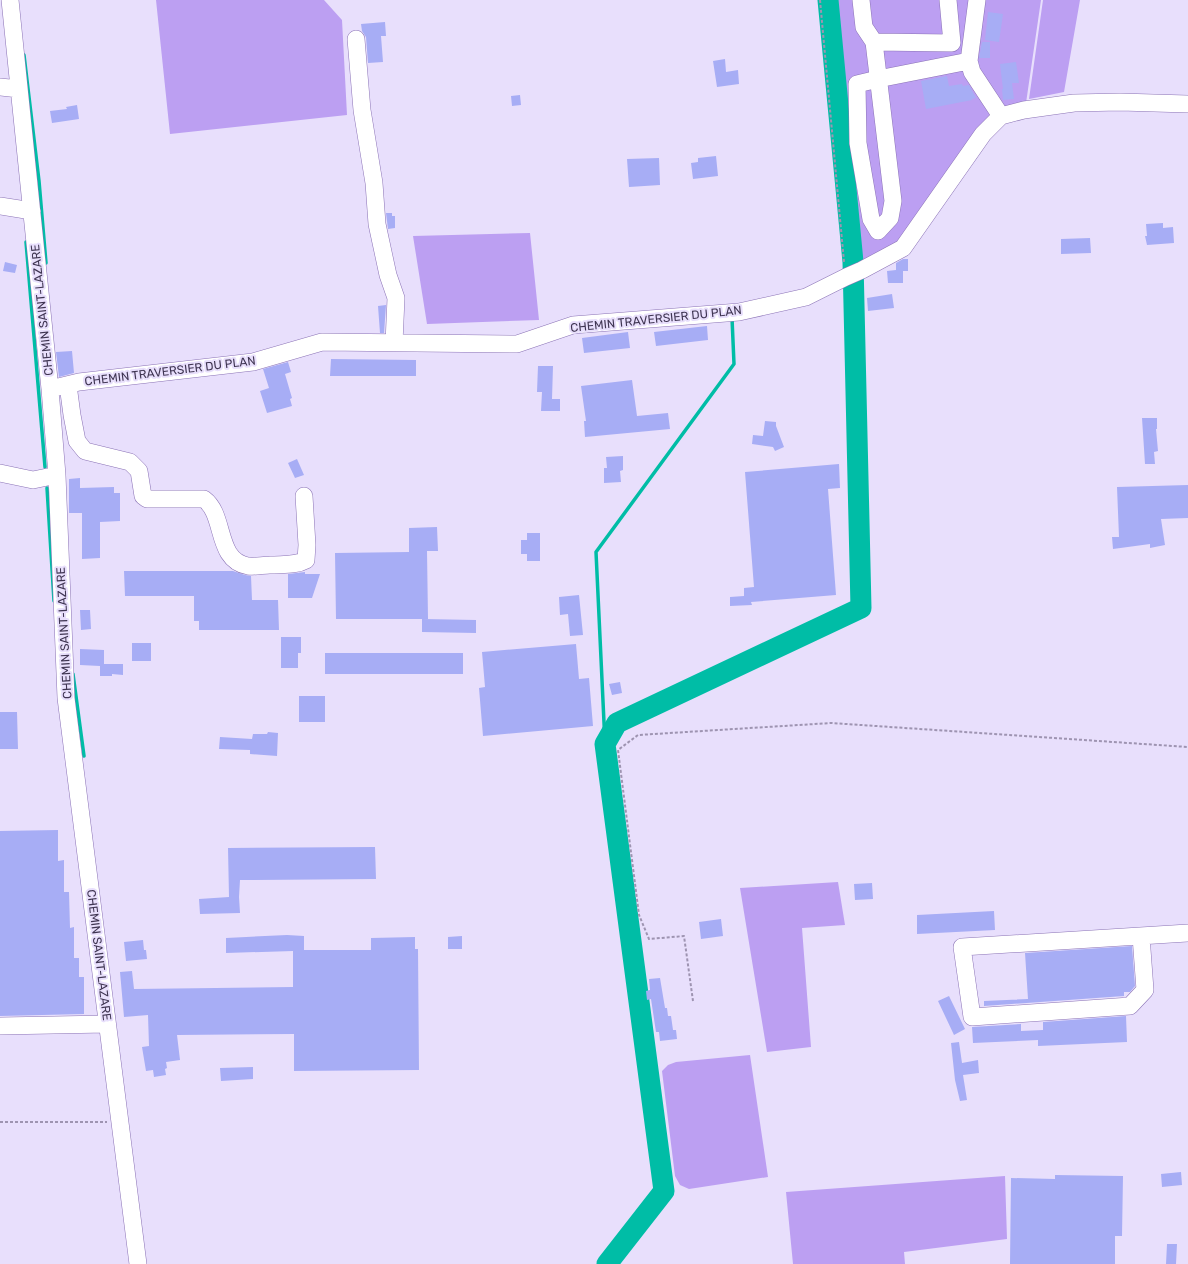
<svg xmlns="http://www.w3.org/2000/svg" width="1188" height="1264" viewBox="0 0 1188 1264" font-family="Rubik,sans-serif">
<rect width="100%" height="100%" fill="#e8dffc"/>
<!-- green -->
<path fill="#bc9ff2" d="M 156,0 L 324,0 L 342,20 L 347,115 L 170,134 Z
M 835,0 L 1041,0 L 1026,103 L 998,113 L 902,242 L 887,253 L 860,260 L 843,73 Z
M 1043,0 L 1080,0 L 1064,92 L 1029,99 Z
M 530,233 L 539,320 L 427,324 L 413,236 Z
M 838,882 L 845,925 L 802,928 L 811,1047 L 767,1052 L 740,888 Z
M 750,1055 L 768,1177 L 689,1189 L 680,1185 L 675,1176 L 662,1071 L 668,1065 L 676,1062 Z
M 1005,1176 L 1007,1239 L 904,1252 L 905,1264 L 793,1264 L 786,1192 Z"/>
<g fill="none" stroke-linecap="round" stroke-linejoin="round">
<!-- stream -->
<path stroke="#00bda6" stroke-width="3.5" d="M 24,55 L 39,181 L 46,263
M 26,242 L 45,467
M 47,488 L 54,601
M 73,674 L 84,756
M 605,744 L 596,552 L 734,364 L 732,318"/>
<!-- river -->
<path stroke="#00bda6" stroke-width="21" d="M 607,1264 L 664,1191 L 605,744 L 617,723 L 861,608 L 853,262 L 828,0"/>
</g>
<!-- building -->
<path fill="#a7adf5" d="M 988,12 L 1003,14 L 999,42 L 985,40 Z
M 385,22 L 386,36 L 381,36 L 383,62 L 368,63 L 366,37 L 362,31 L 361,24 Z
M 982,42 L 990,42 L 990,58 L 979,58 Z
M 725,59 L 726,72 L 738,70 L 739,84 L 717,87 L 713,61 Z
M 1016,62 L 1019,83 L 1012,83 L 1014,99 L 1003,100 L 1002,89 L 1003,89 L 1000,64 Z
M 947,76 L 949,86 L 962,84 L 963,86 L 969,85 L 976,98 L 972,99 L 972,100 L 926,109 L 921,81 Z
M 520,95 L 521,105 L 512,106 L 511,96 Z
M 77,105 L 79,119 L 52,123 L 50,111 L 67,109 L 66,107 Z
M 716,156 L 718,176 L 693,179 L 691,163 L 698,162 L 698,158 Z
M 659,158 L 660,185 L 629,187 L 627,159 Z
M 386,213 L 392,213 L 392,216 L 395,216 L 395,228 L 388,229 Z
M 1163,223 L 1163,228 L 1173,227 L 1174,243 L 1147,245 L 1145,236 L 1147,236 L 1146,224 Z
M 1090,238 L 1091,253 L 1061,254 L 1061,239 Z
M 903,259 L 908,259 L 908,271 L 903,271 L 903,283 L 888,283 L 887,271 L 896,270 L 896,263 Z
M 5,262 L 17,265 L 15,273 L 3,271 Z
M 892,294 L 894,308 L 868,311 L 867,298 Z
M 386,305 L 384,333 L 380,333 L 378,306 Z
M 707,326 L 708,340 L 656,346 L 654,332 Z
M 628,332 L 630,348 L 584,353 L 582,338 Z
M 72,351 L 74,373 L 59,377 L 56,352 Z
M 331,359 L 416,360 L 416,376 L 330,376 Z
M 288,362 L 291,372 L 285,374 L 292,398 L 290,399 L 292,406 L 267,413 L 260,391 L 269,388 L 263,369 Z
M 538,366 L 553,366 L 552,399 L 560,399 L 560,411 L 541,411 L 542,392 L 537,392 Z
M 632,380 L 637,416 L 668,413 L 670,429 L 585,437 L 584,421 L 586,421 L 581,386 Z
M 1142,418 L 1157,418 L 1157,429 L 1156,429 L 1158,451 L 1154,452 L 1155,464 L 1145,464 Z
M 765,421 L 776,422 L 776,426 L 784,447 L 775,451 L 773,447 L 752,444 L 753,435 L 763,436 Z
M 623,456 L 623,470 L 620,471 L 621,482 L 604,483 L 604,468 L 607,468 L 606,457 Z
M 297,459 L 304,475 L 295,478 L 288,463 Z
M 839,464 L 840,488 L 828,489 L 836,595 L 751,602 L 752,605 L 730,606 L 730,597 L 744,596 L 744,588 L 754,587 L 745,472 Z
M 80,478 L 80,488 L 114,487 L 114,493 L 120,493 L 120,521 L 100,522 L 100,558 L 82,559 L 82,513 L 69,513 L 69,479 Z
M 1188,485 L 1188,518 L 1161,519 L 1165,545 L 1150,548 L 1150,544 L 1113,549 L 1112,537 L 1119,537 L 1117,487 Z
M 437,527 L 438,551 L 427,551 L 428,619 L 423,619 L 476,620 L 476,633 L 422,632 L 422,619 L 336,619 L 335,553 L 409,552 L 409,528 Z
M 527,533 L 540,533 L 540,561 L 527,561 L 527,554 L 521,554 L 521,540 L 527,540 Z
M 124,571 L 233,571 L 245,575 L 251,576 L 252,600 L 278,600 L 279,630 L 199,630 L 199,621 L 194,621 L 194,596 L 125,596 Z
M 305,572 L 305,574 L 320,574 L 312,598 L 288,598 L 288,574 Z
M 579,595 L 583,635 L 570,636 L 568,614 L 560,615 L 559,597 Z
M 80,610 L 90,610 L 91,629 L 81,630 Z
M 281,637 L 301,637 L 301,653 L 298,653 L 298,668 L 281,668 Z
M 132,643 L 151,643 L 151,661 L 132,661 Z
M 576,644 L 579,679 L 589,678 L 593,726 L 483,736 L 479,688 L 485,687 L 482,652 Z
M 80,649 L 104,650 L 104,664 L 123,664 L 123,675 L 112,674 L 112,676 L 100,676 L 100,666 L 80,665 Z
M 325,653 L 463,653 L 463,674 L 325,674 Z
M 620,682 L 622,693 L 612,695 L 609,684 Z
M 299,696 L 325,696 L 325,722 L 299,722 Z
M 0,712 L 17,712 L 18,749 L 0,749 Z
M 268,732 L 278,733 L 277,756 L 250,754 L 250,750 L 219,749 L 220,737 L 252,739 L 253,734 L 267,734 Z
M 58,830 L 58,861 L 64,860 L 64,892 L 69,892 L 70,928 L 74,927 L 74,958 L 79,958 L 79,977 L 84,977 L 84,1014 L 0,1016 L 0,831 Z
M 375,847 L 376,879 L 240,880 L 239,897 L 240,913 L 200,914 L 199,899 L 229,897 L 228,848 Z
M 872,883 L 873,899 L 855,900 L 854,884 Z
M 994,911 L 995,930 L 917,934 L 917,915 Z
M 721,919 L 723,936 L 701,939 L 699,922 Z
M 287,935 L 304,936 L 304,950 L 371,950 L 371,938 L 415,937 L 415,949 L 418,949 L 419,1070 L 294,1071 L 294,1034 L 177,1035 L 180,1060 L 166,1062 L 167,1068 L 165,1069 L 166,1075 L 154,1077 L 153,1070 L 146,1071 L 142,1047 L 149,1046 L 148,1015 L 124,1017 L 120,972 L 132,971 L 134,989 L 293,987 L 293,951 L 226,953 L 226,938 Z
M 462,936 L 462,949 L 448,949 L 448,937 Z
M 143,940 L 144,950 L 146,950 L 147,959 L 126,961 L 124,942 Z
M 1132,946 L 1135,986 L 1130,992 L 1124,992 L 1124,996 L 984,1006 L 984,1001 L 1028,999 L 1025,953 Z
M 660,978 L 665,1008 L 667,1008 L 668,1016 L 671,1016 L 673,1030 L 676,1030 L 677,1039 L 660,1041 L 659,1032 L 656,1032 L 651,999 L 647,1000 L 646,991 L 650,990 L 649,979 Z
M 949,996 L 965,1029 L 954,1035 L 938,1001 Z
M 1126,1016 L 1127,1042 L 1038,1046 L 1038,1040 L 973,1043 L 972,1027 L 1021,1024 L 1021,1031 L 1043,1030 L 1043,1022 Z
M 959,1042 L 962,1063 L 978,1060 L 979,1073 L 963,1075 L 967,1100 L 960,1101 L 955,1080 L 951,1043 Z
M 253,1067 L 253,1079 L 221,1081 L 220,1068 Z
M 1181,1172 L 1182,1185 L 1162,1187 L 1161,1174 Z
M 1055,1175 L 1123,1176 L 1122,1236 L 1115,1236 L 1115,1264 L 1010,1264 L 1011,1178 L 1055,1179 Z
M 1167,1244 L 1177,1244 L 1176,1264 L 1166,1264 Z"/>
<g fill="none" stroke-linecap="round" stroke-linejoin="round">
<!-- minor casing -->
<g stroke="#8b73b6" stroke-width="18">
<path id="minor" d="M 10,0 L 50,389 L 57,475 L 66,698 L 138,1264
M 861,0 L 864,27 L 874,42 L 952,43 L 948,0
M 977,0 L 969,61 L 972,72 L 1001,116
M 356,39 L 362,110 L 374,183 L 377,224 L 388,275 L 396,298 L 394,343
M 874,42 L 893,201 L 890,218 L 878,231 L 871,219 L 858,143 L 857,84 L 878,79 L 969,61
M 0,87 L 19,89
M 0,206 L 32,211
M 68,385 L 72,415 L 77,441 L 85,451 L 130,462 L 139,471 L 143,496 L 147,499 L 204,499 C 226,515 215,560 248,566 C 255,567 263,565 270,565 C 283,564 295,566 306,560 L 307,545 L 304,496
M 50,389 L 79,382 L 253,362 L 322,342 L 517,344 L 573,325 L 739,312 L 806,297 L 846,277 L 862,270 L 903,248 L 983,134 L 1001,116 L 1024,110 L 1074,103 L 1120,102 L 1188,104
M 0,473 L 33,480 L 57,475
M 1141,936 L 1145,990 L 1130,1006 L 972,1017 L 962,947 L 1188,933
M 0,1026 L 107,1024"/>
</g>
<!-- path -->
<path stroke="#9e94b1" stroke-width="2" stroke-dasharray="3 2" stroke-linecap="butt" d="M 820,0 L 844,262
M 693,1001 L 684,936 L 649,939 L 639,915 L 618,750 L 638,735 L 831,723 L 1188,747
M 0,1122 L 107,1122"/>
<!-- minor -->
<use href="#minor" stroke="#fff" stroke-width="17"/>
</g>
<g text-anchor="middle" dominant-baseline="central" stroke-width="4" stroke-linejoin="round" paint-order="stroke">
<!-- street labels -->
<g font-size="12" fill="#3f3552" stroke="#e8dffc">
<text transform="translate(42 310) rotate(-96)">CHEMIN SAINT-LAZARE</text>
<text transform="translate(656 319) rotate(-6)">CHEMIN TRAVERSIER DU PLAN</text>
<text transform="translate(170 371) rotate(-7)">CHEMIN TRAVERSIER DU PLAN</text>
<text transform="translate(64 633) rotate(-93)">CHEMIN SAINT-LAZARE</text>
<text transform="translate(99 955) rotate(83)">CHEMIN SAINT-LAZARE</text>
</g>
</g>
</svg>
